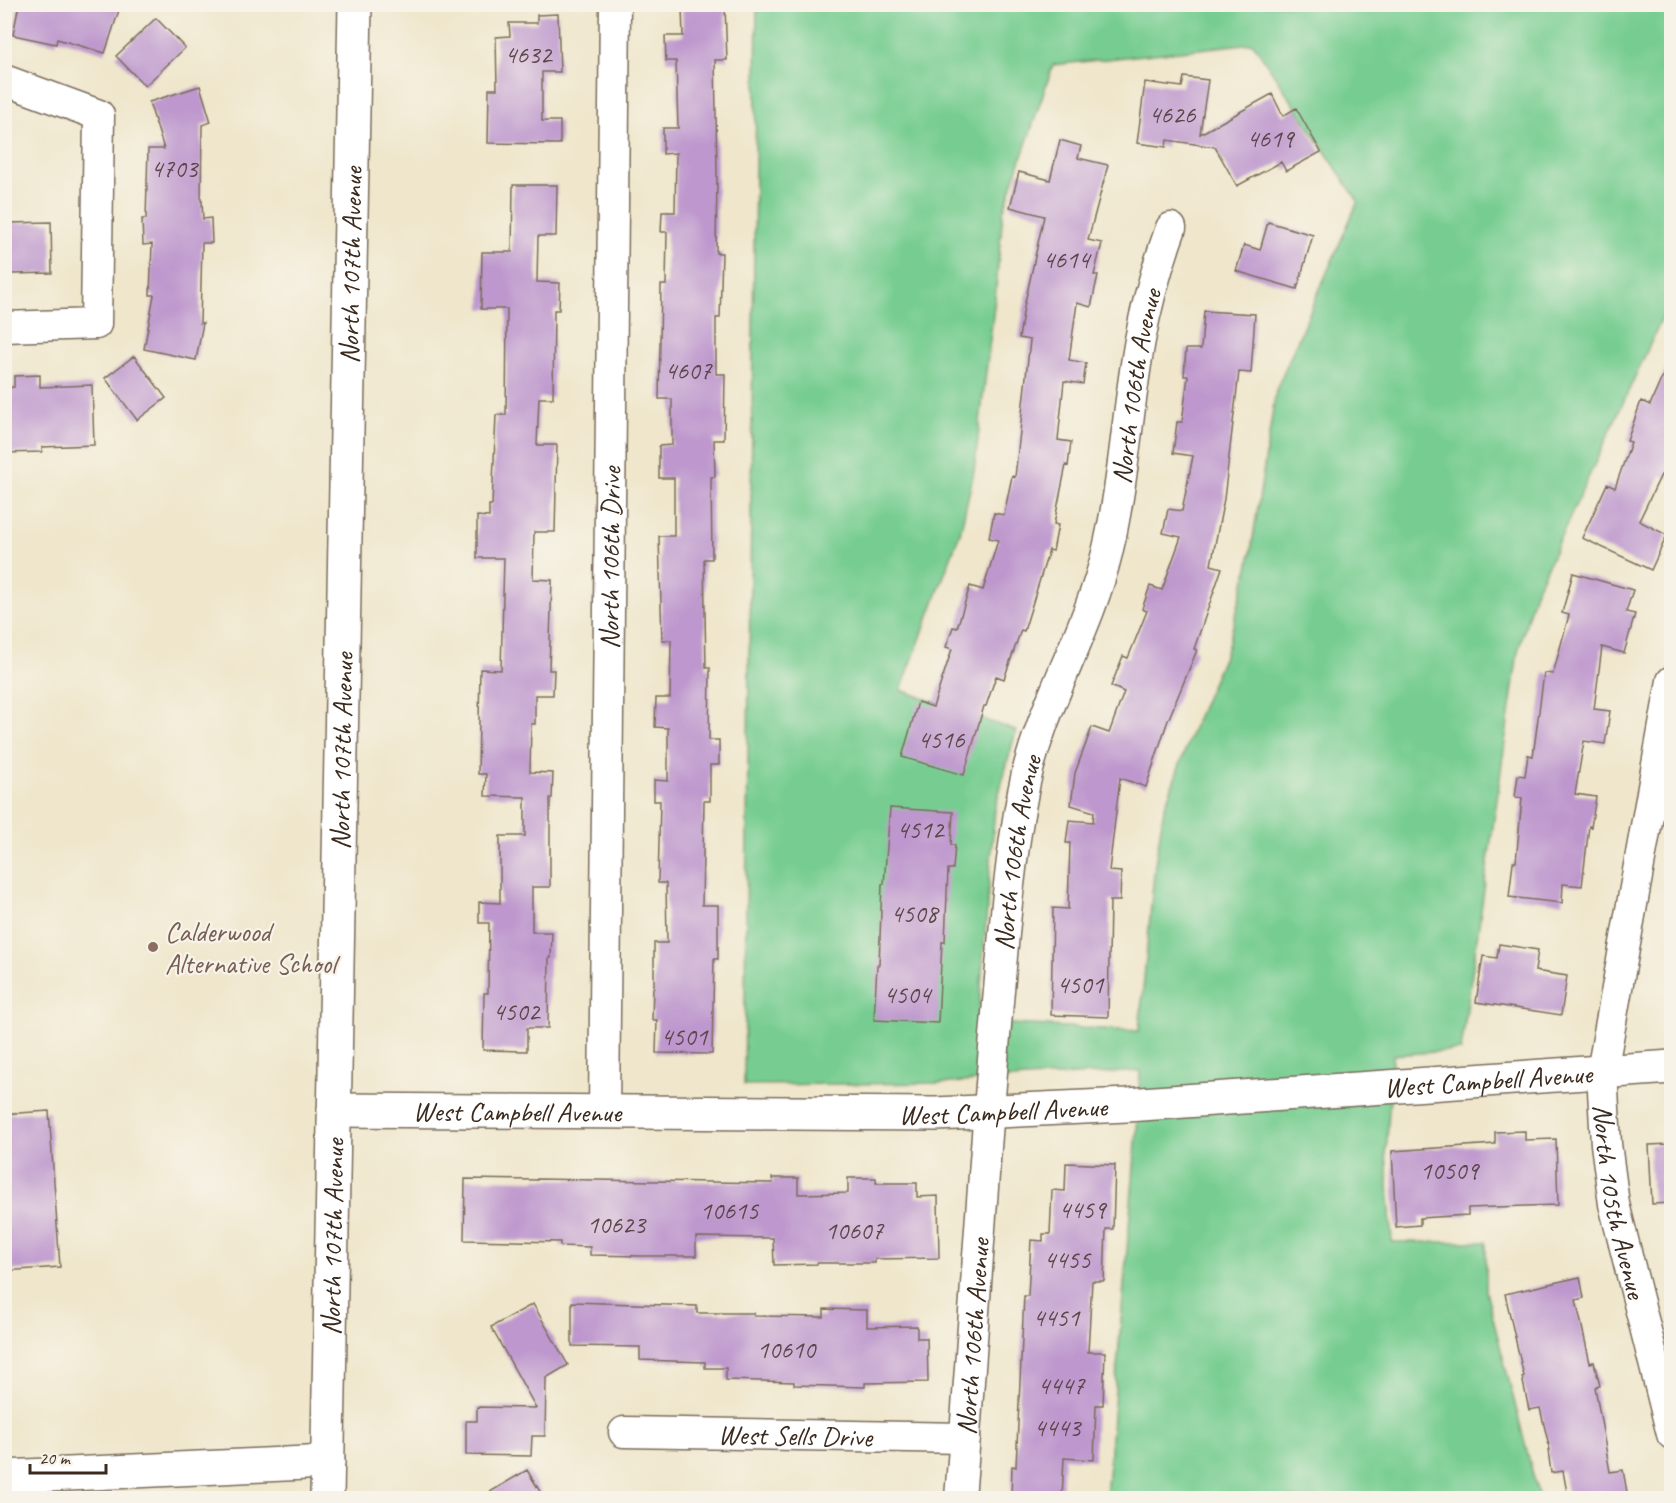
<svg xmlns="http://www.w3.org/2000/svg" width="1676" height="1503" viewBox="0 0 1676 1503" font-family="Caveat,sans-serif">
<rect width="100%" height="100%" fill="#f7f3e8"/>
<filter id="ink" filterUnits="userSpaceOnUse"><feTurbulence type="fractalNoise" baseFrequency=".0167" numOctaves="2"/><feDisplacementMap in="SourceGraphic" scale="12" xChannelSelector="R" yChannelSelector="G"/><feConvolveMatrix kernelMatrix="1 2 1 2 8 2 1 2 1" color-interpolation-filters="sRGB"/></filter>
<filter id="wash" filterUnits="userSpaceOnUse"><feTurbulence type="fractalNoise" baseFrequency=".008" numOctaves="4" result="noise"/><feDisplacementMap in="SourceGraphic" scale="24" xChannelSelector="R" yChannelSelector="G"/><feGaussianBlur stdDeviation="1.35" result="paint"/><feColorMatrix in="noise" values="0 0 0 0 0 0 0 0 0 0 0 0 0 0 0 0 0 1.4 0 .05"/><feComposite in="paint" operator="in"/></filter>
<g filter="url(#wash)">
<rect width="100%" height="100%" fill="#efe6cb"/>
<!-- green -->
<path fill="#77cd91" stroke="#597c58" stroke-width="1.5" fill-rule="evenodd" d="M 757,5 L 1671,5 L 1671,299 L 1534,595 L 1518,652 L 1461,1050 L 1393,1055 L 1386,1153 L 1392,1242 L 1486,1242 L 1486,1291 L 1539,1498 L 1106,1498 L 1137,1131 L 1140,1071 L 948,1083 L 744,1085 ZM 1253,43 L 1358,201 L 1276,390 L 1249,564 L 1227,649 L 1193,728 L 1164,809 L 1155,864 L 1139,1031 L 978,1022 L 995,808 L 1016,731 L 901,690 L 960,533 L 974,471 L 995,298 L 1003,212 L 1053,65 Z"/>
<g id="blocks">
<!-- building -->
<path fill="#bd97cd" d="M 19,4 L 121,4 L 105,53 L 57,39 L 56,44 L 13,35 Z
M 725,7 L 727,60 L 715,60 L 717,172 L 716,253 L 722,253 L 720,318 L 716,318 L 716,374 L 725,374 L 724,440 L 714,440 L 715,477 L 711,477 L 712,559 L 704,559 L 706,668 L 710,668 L 709,740 L 719,740 L 719,765 L 710,765 L 710,801 L 704,801 L 702,905 L 718,905 L 718,959 L 714,959 L 712,1054 L 656,1053 L 657,1020 L 652,1020 L 653,988 L 654,988 L 654,943 L 667,943 L 666,883 L 658,883 L 660,801 L 654,801 L 654,780 L 668,781 L 668,728 L 655,727 L 656,698 L 670,698 L 671,640 L 662,640 L 659,536 L 674,536 L 674,478 L 659,478 L 659,446 L 672,445 L 672,399 L 659,399 L 661,285 L 666,285 L 667,232 L 661,232 L 662,212 L 675,212 L 676,153 L 663,154 L 663,128 L 678,128 L 676,61 L 666,61 L 665,36 L 683,36 L 682,8 Z
M 558,14 L 560,72 L 542,72 L 542,121 L 560,121 L 560,144 L 488,143 L 489,89 L 497,89 L 496,37 L 510,36 L 509,23 L 537,23 L 537,15 Z
M 156,18 L 185,48 L 145,86 L 116,56 Z
M 1184,77 L 1208,80 L 1200,134 L 1272,94 L 1283,116 L 1296,108 L 1321,152 L 1286,171 L 1281,162 L 1237,186 L 1215,147 L 1167,140 L 1166,147 L 1137,143 L 1145,82 L 1182,87 Z
M 200,86 L 211,122 L 202,125 L 201,201 L 202,201 L 203,219 L 211,218 L 212,243 L 202,243 L 200,323 L 203,323 L 196,360 L 144,349 L 154,295 L 150,295 L 152,244 L 143,245 L 142,219 L 146,219 L 148,149 L 164,149 L 149,102 Z
M 1060,140 L 1081,146 L 1078,158 L 1108,165 L 1088,240 L 1102,243 L 1094,275 L 1098,275 L 1091,307 L 1077,303 L 1069,360 L 1086,363 L 1083,384 L 1064,381 L 1058,440 L 1071,442 L 1068,466 L 1066,465 L 1054,524 L 1058,525 L 1053,551 L 1049,550 L 1024,631 L 1021,630 L 1004,679 L 996,676 L 986,706 L 984,706 L 964,775 L 902,757 L 918,702 L 933,707 L 952,649 L 946,647 L 953,627 L 957,628 L 970,586 L 983,590 L 998,540 L 989,538 L 994,513 L 1004,515 L 1012,476 L 1015,477 L 1030,340 L 1019,338 L 1024,307 L 1044,216 L 1010,207 L 1019,172 L 1050,180 Z
M 513,185 L 557,185 L 556,236 L 538,236 L 537,282 L 560,283 L 559,310 L 554,310 L 553,398 L 539,398 L 537,445 L 557,445 L 555,532 L 534,532 L 533,579 L 552,580 L 549,670 L 554,670 L 553,695 L 535,695 L 535,724 L 531,724 L 530,772 L 553,773 L 552,798 L 550,798 L 550,887 L 532,887 L 532,932 L 552,932 L 551,958 L 549,958 L 548,1028 L 527,1028 L 527,1051 L 483,1050 L 484,993 L 488,993 L 489,923 L 479,923 L 479,902 L 500,903 L 500,836 L 525,836 L 525,797 L 485,796 L 486,774 L 478,774 L 480,669 L 501,670 L 504,558 L 477,558 L 477,516 L 489,517 L 489,505 L 492,505 L 496,415 L 506,415 L 507,309 L 481,309 L 482,252 L 512,252 Z
M 51,222 L 52,273 L 11,274 L 9,223 Z
M 1268,222 L 1313,235 L 1297,289 L 1236,271 L 1244,245 L 1260,250 Z
M 1204,311 L 1255,314 L 1251,373 L 1239,372 L 1224,499 L 1211,565 L 1222,568 L 1194,649 L 1197,650 L 1167,723 L 1146,787 L 1120,778 L 1109,871 L 1121,872 L 1120,901 L 1110,901 L 1108,1017 L 1051,1015 L 1053,908 L 1068,909 L 1070,843 L 1066,843 L 1069,820 L 1093,822 L 1094,812 L 1071,805 L 1075,773 L 1092,727 L 1109,733 L 1124,692 L 1111,686 L 1123,656 L 1128,658 L 1147,611 L 1142,609 L 1150,586 L 1162,590 L 1181,537 L 1163,533 L 1168,509 L 1182,511 L 1193,456 L 1173,453 L 1177,422 L 1182,422 L 1188,376 L 1184,376 L 1186,349 L 1201,349 Z
M 134,356 L 166,398 L 137,420 L 105,378 Z
M 1671,357 L 1671,479 L 1661,475 L 1639,521 L 1667,535 L 1651,570 L 1582,538 L 1607,484 L 1615,488 L 1631,442 L 1627,441 L 1641,401 L 1650,405 Z
M 40,375 L 40,387 L 92,385 L 94,445 L 42,447 L 42,452 L 4,453 L 4,388 L 14,387 L 14,376 Z
M 1573,573 L 1633,590 L 1626,612 L 1635,614 L 1624,653 L 1602,647 L 1594,709 L 1610,711 L 1605,744 L 1584,741 L 1575,794 L 1596,797 L 1591,827 L 1589,826 L 1582,886 L 1563,884 L 1562,903 L 1509,897 L 1513,862 L 1516,862 L 1522,798 L 1515,797 L 1518,775 L 1525,776 L 1528,755 L 1533,756 L 1544,673 L 1553,674 L 1569,615 L 1562,613 Z
M 890,808 L 953,812 L 951,845 L 955,845 L 953,869 L 948,869 L 945,942 L 942,942 L 938,1023 L 874,1020 L 877,965 L 879,965 L 882,884 L 884,884 Z
M 1499,944 L 1538,950 L 1535,971 L 1567,976 L 1561,1015 L 1476,1002 L 1483,956 L 1497,958 Z
M 49,1111 L 60,1267 L 4,1271 L 4,1114 Z
M 1525,1131 L 1525,1140 L 1556,1139 L 1558,1205 L 1468,1208 L 1468,1215 L 1420,1218 L 1420,1225 L 1396,1227 L 1392,1151 L 1495,1144 L 1495,1132 Z
M 1671,1144 L 1671,1203 L 1652,1204 L 1649,1145 Z
M 1066,1163 L 1115,1165 L 1113,1229 L 1106,1229 L 1104,1281 L 1092,1281 L 1088,1352 L 1105,1352 L 1103,1405 L 1096,1405 L 1094,1460 L 1064,1458 L 1062,1498 L 1011,1498 L 1012,1466 L 1016,1467 L 1024,1296 L 1028,1296 L 1031,1240 L 1043,1241 L 1043,1234 L 1050,1234 L 1052,1190 L 1065,1191 Z
M 772,1178 L 798,1178 L 798,1194 L 848,1193 L 848,1178 L 876,1178 L 876,1183 L 917,1183 L 917,1197 L 938,1196 L 939,1258 L 875,1259 L 875,1263 L 817,1263 L 817,1264 L 774,1265 L 773,1238 L 696,1237 L 696,1256 L 640,1256 L 590,1255 L 590,1247 L 560,1246 L 560,1242 L 464,1240 L 465,1179 L 537,1180 L 537,1179 L 773,1183 Z
M 1580,1277 L 1584,1298 L 1576,1300 L 1590,1363 L 1594,1362 L 1600,1386 L 1595,1387 L 1610,1472 L 1623,1470 L 1628,1498 L 1568,1498 L 1563,1471 L 1551,1473 L 1548,1450 L 1550,1450 L 1540,1408 L 1529,1410 L 1522,1377 L 1524,1376 L 1505,1294 Z
M 572,1302 L 697,1306 L 697,1313 L 754,1313 L 754,1316 L 824,1317 L 824,1309 L 867,1310 L 867,1327 L 917,1326 L 917,1338 L 927,1338 L 928,1382 L 865,1383 L 865,1387 L 794,1385 L 794,1382 L 726,1380 L 726,1368 L 705,1368 L 705,1362 L 640,1360 L 640,1347 L 572,1346 Z
M 533,1304 L 568,1365 L 546,1378 L 545,1436 L 532,1436 L 531,1456 L 466,1455 L 466,1421 L 477,1421 L 477,1407 L 536,1408 L 491,1327 Z
M 527,1470 L 544,1498 L 480,1498 Z"/>
</g>
</g>
<g filter="url(#ink)">
<use href="#blocks" fill-opacity="0" stroke="#7a6c5b" stroke-width="1.5"/>
<g fill="none" stroke-linecap="round" stroke-linejoin="round">
<!-- minor casing -->
<g stroke="#7a6c5b" stroke-width="33">
<g id="minor">
<path d="M 4,80 L 99,115 L 96,324 L 4,327"/>
<path id="s1" d="M 1672,681 L 1602,1072 L 1606,1144 L 1614,1204 L 1672,1434"/>
<path id="s2" d="M 604,1112 L 615,4"/>
<path id="s3" d="M 624,1432 L 965,1438"/>
<path id="s4" d="M 960,1498 C 973,1341 982,1182 996,1025 C 1003,947 1008,868 1023,792 C 1039,708 1087,636 1107,553 C 1124,483 1127,411 1140,340 C 1147,302 1158,264 1171,228"/>
</g>
</g>
<!-- tertiary casing -->
<g stroke="#7a6c5b" stroke-width="36">
<g id="tertiary">
<path id="s5" d="M 334,1110 L 936,1114 L 1127,1105 L 1672,1067"/>
<path d="M 4,1477 L 328,1462"/>
</g>
</g>
<!-- secondary casing -->
<g stroke="#7a6c5b" stroke-width="36">
<g id="secondary">
<path id="s6" d="M 327,1498 L 355,4"/>
</g>
</g>
<!-- minor -->
<use href="#minor" stroke="#fff" stroke-width="30"/>
<!-- tertiary -->
<use href="#tertiary" stroke="#fff" stroke-width="33"/>
<!-- secondary -->
<use href="#secondary" stroke="#fff" stroke-width="33"/>
</g>
</g>
<!-- markers -->
<circle fill="#8d6e63" stroke="#f7f3e8" stroke-width="2" cx="153" cy="947" r="6"/>
<g text-anchor="middle" dominant-baseline="central" stroke-width="4.5" stroke-linejoin="round" paint-order="stroke">
<!-- number labels -->
<g font-size="26" fill="#5c454a">
<text x="528" y="54">4632</text>
<text x="1172" y="114">4626</text>
<text x="1270" y="138">4619</text>
<text x="174" y="168">4703</text>
<text x="1066" y="259">4614</text>
<text x="688" y="370">4607</text>
<text x="941" y="739">4516</text>
<text x="920" y="829">4512</text>
<text x="914" y="913">4508</text>
<text x="1080" y="984">4501</text>
<text x="907" y="994">4504</text>
<text x="516" y="1011">4502</text>
<text x="684" y="1036">4501</text>
<text x="1449" y="1170">10509</text>
<text x="1082" y="1209">4459</text>
<text x="729" y="1210">10615</text>
<text x="616" y="1224">10623</text>
<text x="854" y="1230">10607</text>
<text x="1067" y="1259">4455</text>
<text x="1056" y="1317">4451</text>
<text x="786" y="1349">10610</text>
<text x="1061" y="1385">4447</text>
<text x="1057" y="1427">4443</text>
</g>
<!-- street labels -->
<g font-size="28" fill="#3b2a1e" stroke="#f7f3e8">
<text stroke="none"><textPath href="#s6" startOffset="1233">North 107th Avenue</textPath></text>
<text stroke="none"><textPath href="#s4" startOffset="1132">North 106th Avenue</textPath></text>
<text stroke="none"><textPath href="#s2" startOffset="554">North 106th Drive</textPath></text>
<text stroke="none"><textPath href="#s6" startOffset="747">North 107th Avenue</textPath></text>
<text stroke="none"><textPath href="#s4" startOffset="648">North 106th Avenue</textPath></text>
<text stroke="none"><textPath href="#s5" startOffset="1155">West Campbell Avenue</textPath></text>
<text stroke="none"><textPath href="#s5" startOffset="669">West Campbell Avenue</textPath></text>
<text stroke="none"><textPath href="#s5" startOffset="183">West Campbell Avenue</textPath></text>
<text stroke="none"><textPath href="#s1" startOffset="528">North 105th Avenue</textPath></text>
<text stroke="none"><textPath href="#s6" startOffset="261">North 107th Avenue</textPath></text>
<text stroke="none"><textPath href="#s4" startOffset="162">North 106th Avenue</textPath></text>
<text stroke="none"><textPath href="#s3" startOffset="171">West Sells Drive</textPath></text>
</g>
<!-- education labels -->
<g font-size="28" fill="#785e54" stroke="#f7f3e8" text-anchor="start">
<text x="165" y="931">Calderwood<tspan x="165" dy="32">Alternative School</tspan></text>
</g>
</g>
<!-- margin -->
<rect width="1676" height="1503" fill="none" stroke="#f7f3e8" stroke-width="24"/>
<!-- scale -->
<path d="M30 1464v9h76v-9" fill="none" stroke="#3b2a1e" stroke-width="3"/>
<text x="39" y="1464" font-size="18" fill="#3b2a1e" stroke="#f7f3e8" stroke-width="4.5" paint-order="stroke">20 m</text>
</svg>
